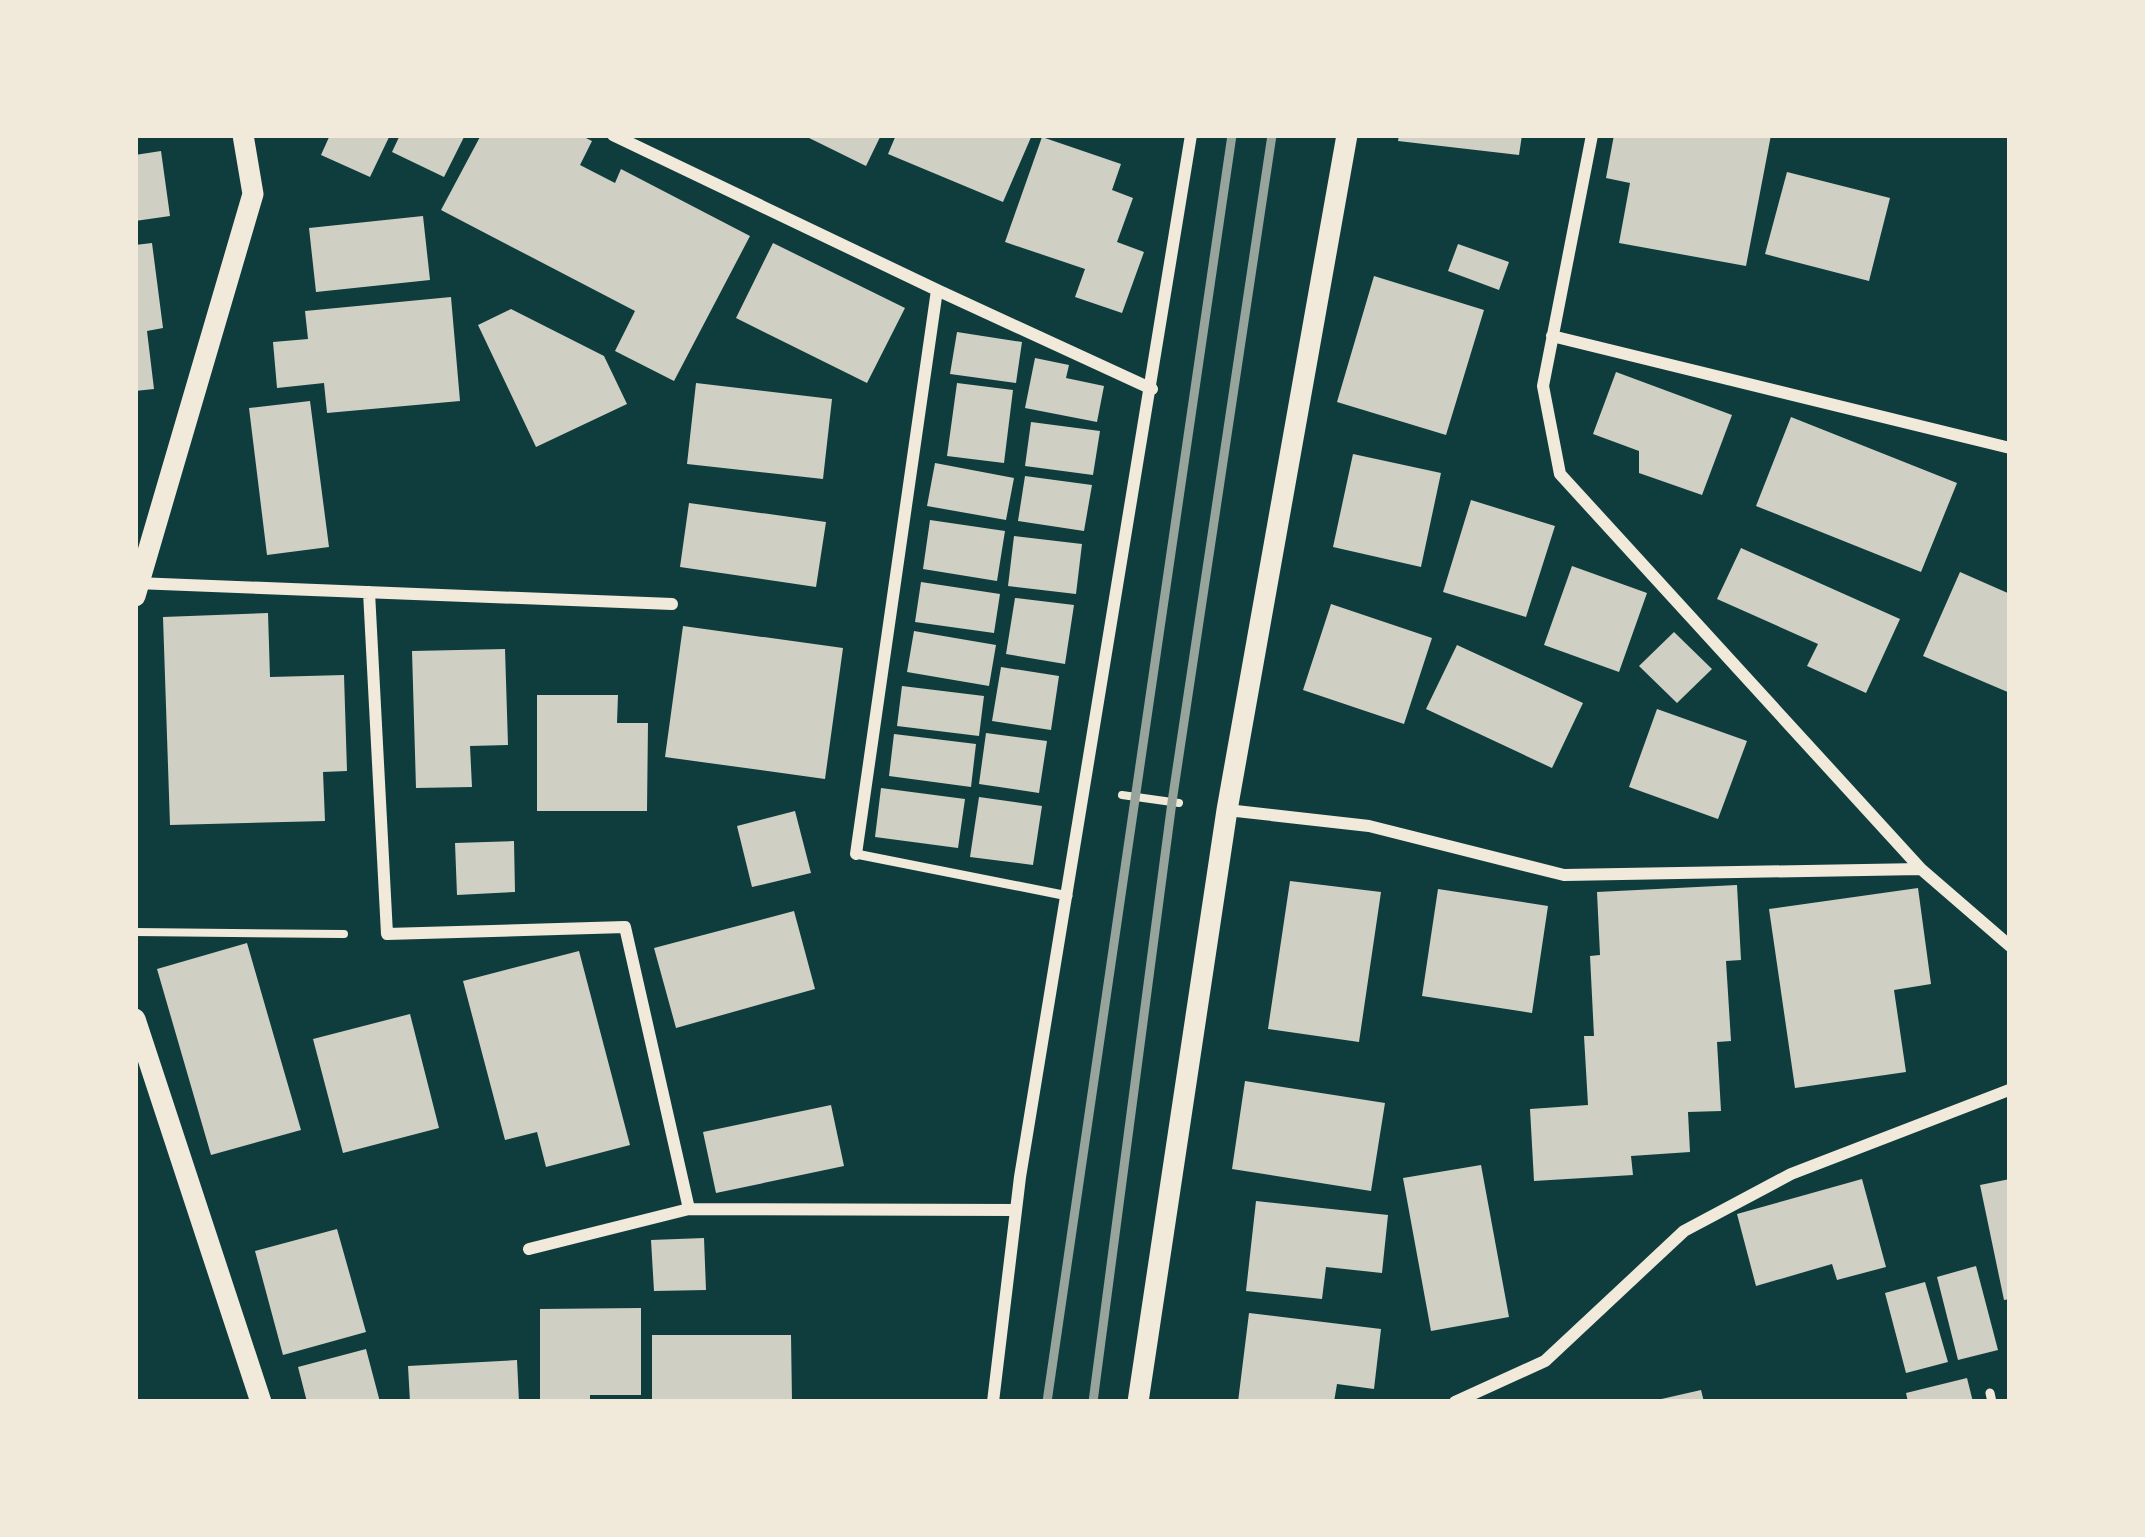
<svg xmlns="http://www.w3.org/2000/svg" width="2145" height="1537" viewBox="0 0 2145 1537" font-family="'Nunito Sans',sans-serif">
<rect width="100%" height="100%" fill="#0f3d3e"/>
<!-- building -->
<path fill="#cfcfc3" d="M 330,135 L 390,135 L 370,177 L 321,155 Z
M 400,135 L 465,135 L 444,177 L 392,152 Z
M 481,135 L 580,135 L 592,141 L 580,165 L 615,183 L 621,169 L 750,236 L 674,381 L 615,351 L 635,311 L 441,210 Z
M 803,135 L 881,135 L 866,166 Z
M 896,135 L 1032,135 L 1003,202 L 888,154 Z
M 1399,135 L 1522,135 L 1519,155 L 1398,141 Z
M 1614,135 L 1771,135 L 1746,266 L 1619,243 L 1630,183 L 1606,178 Z
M 1042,137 L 1121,164 L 1112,190 L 1133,198 L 1117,242 L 1144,252 L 1122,313 L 1075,297 L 1085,269 L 1005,242 Z
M 161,151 L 170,216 L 135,221 L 135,155 Z
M 1787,172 L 1890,198 L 1869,281 L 1765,254 Z
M 423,216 L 430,280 L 316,292 L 309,228 Z
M 152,243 L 163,328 L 147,331 L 154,389 L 135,391 L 135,245 Z
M 773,243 L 905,308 L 867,383 L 736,318 Z
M 1458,244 L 1509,262 L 1499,290 L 1448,271 Z
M 1374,276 L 1484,310 L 1446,435 L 1337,402 Z
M 451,297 L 460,401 L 327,413 L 324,383 L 277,388 L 273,342 L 308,339 L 305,311 Z
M 511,309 L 604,356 L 627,404 L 536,447 L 478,325 Z
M 957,332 L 1022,342 L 1016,383 L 950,374 Z
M 1035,358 L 1069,365 L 1066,378 L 1104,386 L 1097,422 L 1025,408 Z
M 1616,372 L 1732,415 L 1702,495 L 1639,473 L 1639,451 L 1593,434 Z
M 696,383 L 832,399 L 823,479 L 687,464 Z
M 957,383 L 1013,390 L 1004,463 L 947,456 Z
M 310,401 L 329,547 L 267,555 L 249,408 Z
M 1791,417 L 1957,483 L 1921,572 L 1756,506 Z
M 1031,422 L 1100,431 L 1093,475 L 1025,466 Z
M 1353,454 L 1441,473 L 1421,567 L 1333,547 Z
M 935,463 L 1014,478 L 1006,520 L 927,506 Z
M 1025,476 L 1092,485 L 1084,531 L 1018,521 Z
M 1471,500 L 1555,526 L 1526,617 L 1443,592 Z
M 689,503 L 826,522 L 816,587 L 680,567 Z
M 930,520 L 1005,531 L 997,581 L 923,569 Z
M 1014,536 L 1082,544 L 1076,594 L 1008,586 Z
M 1741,548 L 1900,619 L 1866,693 L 1807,666 L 1818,644 L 1717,599 Z
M 1572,566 L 1647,593 L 1619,672 L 1544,645 Z
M 1960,572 L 2010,594 L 2010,693 L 1923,656 Z
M 921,582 L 1000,594 L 994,633 L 915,622 Z
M 1015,598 L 1074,605 L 1065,664 L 1006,654 Z
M 1331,604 L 1432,638 L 1404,724 L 1303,690 Z
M 268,613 L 270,677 L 344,675 L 347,771 L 323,772 L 325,821 L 170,825 L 163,617 Z
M 683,626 L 843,648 L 825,779 L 665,757 Z
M 914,631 L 996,645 L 989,686 L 907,672 Z
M 1674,632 L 1712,669 L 1677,703 L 1639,666 Z
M 1457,645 L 1583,703 L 1552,768 L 1426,709 Z
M 505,649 L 508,745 L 470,746 L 472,787 L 416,788 L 412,651 Z
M 1001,667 L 1059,676 L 1051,730 L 992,721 Z
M 902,686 L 984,696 L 979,736 L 897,726 Z
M 537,695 L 618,695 L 617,723 L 648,723 L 647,811 L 537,811 Z
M 1657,709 L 1747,741 L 1718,819 L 1629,787 Z
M 986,733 L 1047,741 L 1039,793 L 979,784 Z
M 894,734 L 976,744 L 971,787 L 889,776 Z
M 881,788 L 965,799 L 958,848 L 875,837 Z
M 979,797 L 1042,806 L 1033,865 L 970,857 Z
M 795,811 L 811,873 L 752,887 L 737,826 Z
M 514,841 L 515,892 L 457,895 L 455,843 Z
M 1290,881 L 1381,892 L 1359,1042 L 1268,1029 Z
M 1737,885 L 1741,960 L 1726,961 L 1731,1041 L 1717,1042 L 1721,1111 L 1688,1112 L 1690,1152 L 1631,1156 L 1633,1175 L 1534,1181 L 1530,1109 L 1588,1105 L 1584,1036 L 1594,1036 L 1590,956 L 1600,955 L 1597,892 Z
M 1918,888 L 1931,984 L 1894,990 L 1906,1072 L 1795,1088 L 1769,909 Z
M 1438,889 L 1548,906 L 1532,1013 L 1422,996 Z
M 794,911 L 815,989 L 676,1028 L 654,948 Z
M 247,943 L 301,1130 L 211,1155 L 157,969 Z
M 579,951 L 630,1145 L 546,1167 L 537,1132 L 505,1140 L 463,981 Z
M 410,1014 L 439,1128 L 343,1153 L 313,1039 Z
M 1245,1081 L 1385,1103 L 1371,1191 L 1232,1169 Z
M 831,1105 L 844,1166 L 716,1193 L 703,1132 Z
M 1481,1165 L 1509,1317 L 1431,1331 L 1403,1178 Z
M 1862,1179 L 1886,1267 L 1837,1280 L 1832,1264 L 1756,1286 L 1737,1214 Z
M 2010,1179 L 2010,1299 L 2004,1300 L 1980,1185 Z
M 1256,1201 L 1388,1215 L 1382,1273 L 1326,1267 L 1322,1299 L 1246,1291 Z
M 337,1229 L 366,1332 L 283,1355 L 255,1251 Z
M 704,1238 L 706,1290 L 654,1291 L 651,1240 Z
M 1976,1266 L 1998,1350 L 1958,1360 L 1937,1277 Z
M 1925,1282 L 1948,1362 L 1906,1373 L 1885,1293 Z
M 641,1308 L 641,1395 L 590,1395 L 590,1402 L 540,1402 L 540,1309 Z
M 1249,1313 L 1381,1329 L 1374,1389 L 1337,1384 L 1334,1402 L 1238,1402 Z
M 652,1335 L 791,1335 L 792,1402 L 652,1402 Z
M 366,1349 L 380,1402 L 307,1402 L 298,1367 Z
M 517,1360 L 519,1402 L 410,1402 L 408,1366 Z
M 1967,1378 L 1973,1402 L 1908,1402 L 1906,1393 Z
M 1701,1390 L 1704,1402 L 1657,1402 L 1657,1400 Z"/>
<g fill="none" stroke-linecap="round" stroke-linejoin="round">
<!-- path -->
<path stroke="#f1e9da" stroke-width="8" d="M 1122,795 L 1179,803
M 135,932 L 344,934"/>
<!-- service -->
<path stroke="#f1e9da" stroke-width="9" d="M 856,854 L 1068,896
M 1990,1393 L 1992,1402"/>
<!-- minor -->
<path stroke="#f1e9da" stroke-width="12" d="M 613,135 L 937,290 L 856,854
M 1592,135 L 1543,386 L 1560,474 L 1921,869
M 937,290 L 1152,389
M 1552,336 L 2010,448
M 136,583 L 672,604
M 369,592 L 387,934 L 625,927 L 689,1209 L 1016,1210
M 1227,810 L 1369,826 L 1564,875 L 1921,869 L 2010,946
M 529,1249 L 689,1209
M 993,1402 L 1020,1177 L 1191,135
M 1455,1402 L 1545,1361 L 1684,1231 L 1791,1174 L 2009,1090"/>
<!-- tertiary -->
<path stroke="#f1e9da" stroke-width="21" d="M 135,596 L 253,194 L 243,135
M 135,1019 L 261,1402
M 1138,1402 L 1227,810 L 1347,135"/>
<!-- rail -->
<path stroke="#97a49c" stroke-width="9" d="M 1047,1402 L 1232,135
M 1093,1402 L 1172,802 L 1272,135"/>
</g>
<!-- border -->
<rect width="2145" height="1537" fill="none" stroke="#f1e9da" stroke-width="276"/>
</svg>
